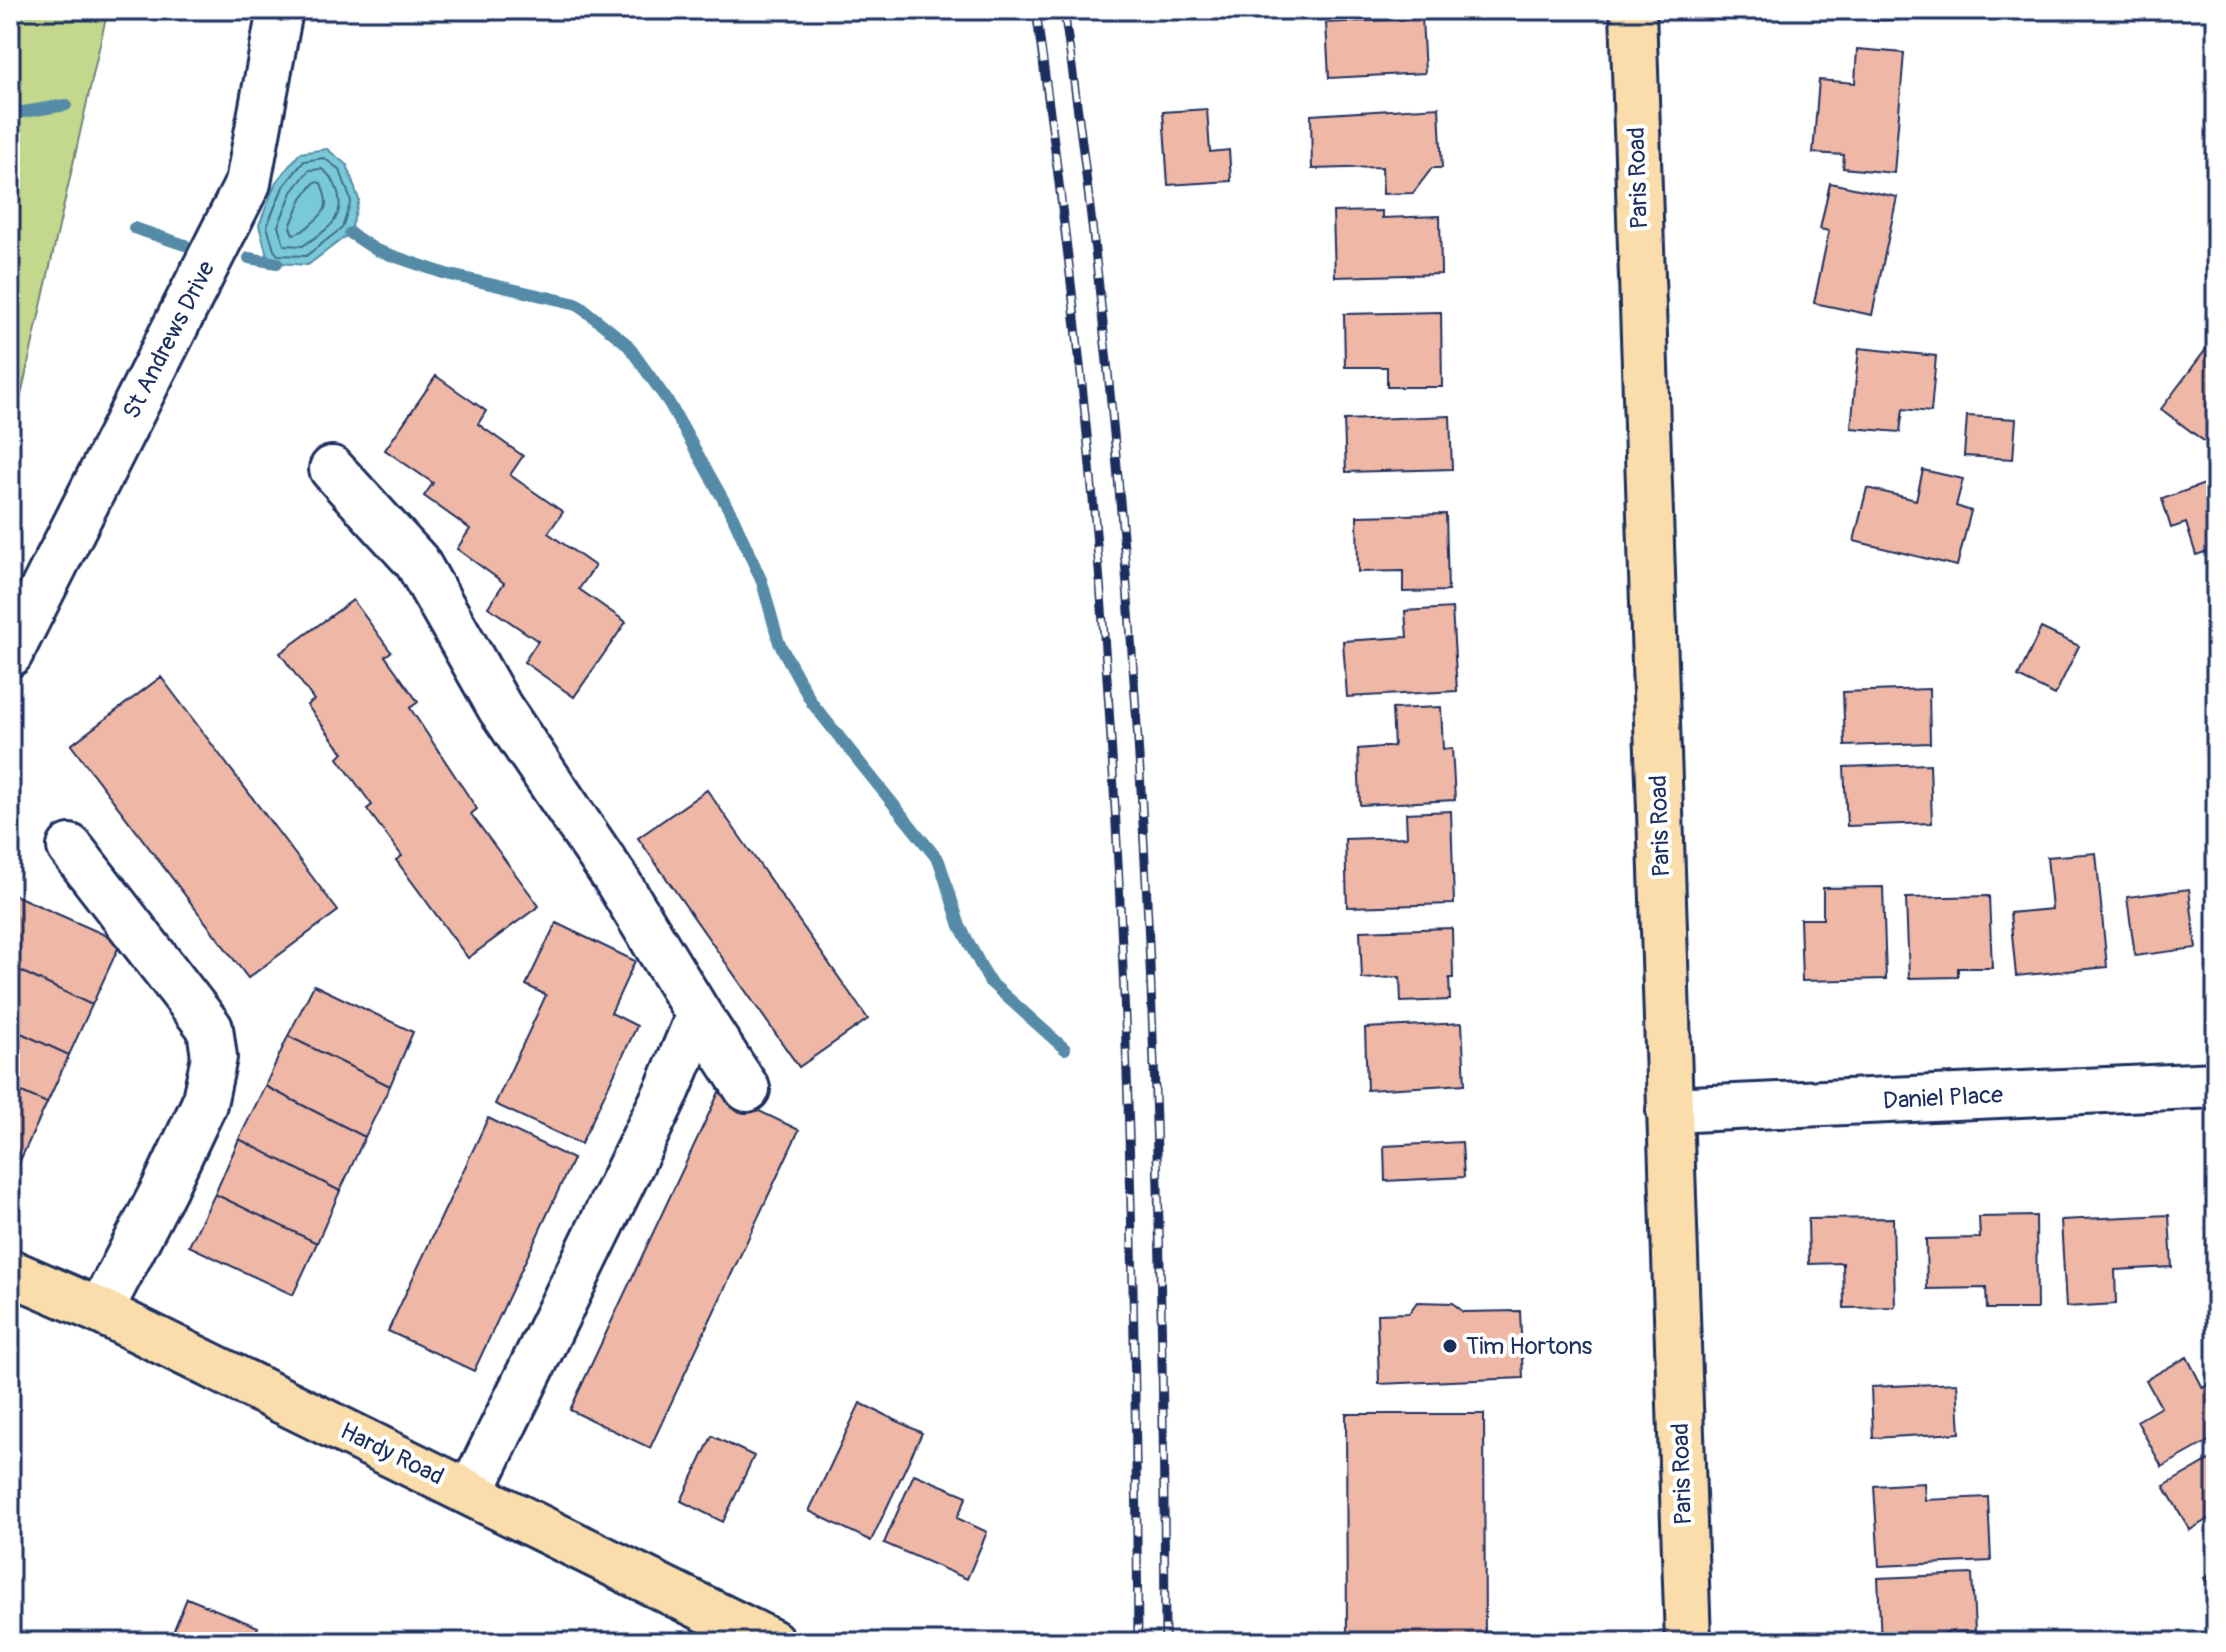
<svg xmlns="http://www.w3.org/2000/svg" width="2226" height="1652" viewBox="0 0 2226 1652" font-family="Pangolin,sans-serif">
<rect width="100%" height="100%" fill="#fff"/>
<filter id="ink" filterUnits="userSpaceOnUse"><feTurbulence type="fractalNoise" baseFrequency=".0125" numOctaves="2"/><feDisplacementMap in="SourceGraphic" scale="16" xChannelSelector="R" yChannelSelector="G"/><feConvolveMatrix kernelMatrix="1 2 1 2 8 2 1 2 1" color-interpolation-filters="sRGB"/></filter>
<g filter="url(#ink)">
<!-- green -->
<path fill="#c3d88d" stroke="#6f8476" stroke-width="2" d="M 10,10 L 105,10 L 107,13 L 10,444 Z"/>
<!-- water -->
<path fill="#7ac9d7" stroke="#548ba7" stroke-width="2" d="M 327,149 L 347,165 L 359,200 L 350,233 L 308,265 L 277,263 L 267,256 L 259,225 L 276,182 L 300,153 Z"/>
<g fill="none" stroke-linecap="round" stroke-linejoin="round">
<!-- shore -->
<path stroke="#416d8e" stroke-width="2" d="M 324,158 L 340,170 L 351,201 L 342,228 L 306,256 L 278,255 L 274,250 L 267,226 L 283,187 L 304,161 Z
M 322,169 C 337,180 346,204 334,221 C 328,231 312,239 303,246 L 284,245 L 278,226 L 292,192 L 309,170 Z
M 315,182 L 321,183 C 329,204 329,210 311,224 C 304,230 301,233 293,234 L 290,227 L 302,198 Z"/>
<!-- stream -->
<path stroke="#548ba7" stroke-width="12" d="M 10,111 L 23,112 L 66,105
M 134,228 L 185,245
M 350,233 L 376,250 L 446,274 L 577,304 L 627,344 L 669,403 L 733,517 L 762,582 L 779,643 L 812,703 L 939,861 L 960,926 L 989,981 L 1065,1049
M 249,258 L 277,263"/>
</g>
<!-- building -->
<path fill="#efb7a5" stroke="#1b2f5e" stroke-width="2" d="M 1872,10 L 1899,10 L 1899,20 L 1872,20 Z
M 1422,18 L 1425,73 L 1329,78 L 1326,23 Z
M 1857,49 L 1904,53 L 1894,173 L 1843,168 L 1844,155 L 1813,153 L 1819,80 L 1855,83 Z
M 1439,107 L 1442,168 L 1432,168 L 1413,193 L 1383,194 L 1382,167 L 1312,169 L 1311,115 Z
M 1207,109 L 1210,152 L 1229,150 L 1231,181 L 1168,185 L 1163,112 Z
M 1830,183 L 1897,197 L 1872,315 L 1814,303 L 1829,231 L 1820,229 Z
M 1382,211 L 1382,218 L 1440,216 L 1441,274 L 1335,277 L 1333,212 Z
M 1441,312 L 1442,387 L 1387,387 L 1387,367 L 1345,367 L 1344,314 Z
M 2216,336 L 2216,441 L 2212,447 L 2161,409 Z
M 1859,348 L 1936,356 L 1931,412 L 1903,409 L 1900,432 L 1851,428 Z
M 436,376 L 486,411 L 478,424 L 523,456 L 510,475 L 563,512 L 548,533 L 595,566 L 579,589 L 626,622 L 574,697 L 524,662 L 538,641 L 488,607 L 504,583 L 457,549 L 470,529 L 424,496 L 433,483 L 385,450 Z
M 1450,416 L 1452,469 L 1346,472 L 1344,420 Z
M 1967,416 L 2016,419 L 2013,459 L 1964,456 Z
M 1923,470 L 1963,479 L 1956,506 L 1971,511 L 1957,566 L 1854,541 L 1867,488 L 1916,500 Z
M 2216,480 L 2216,580 L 2214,581 L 2205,552 L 2196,555 L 2186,523 L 2171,528 L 2162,499 Z
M 1446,514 L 1448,591 L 1403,592 L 1403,571 L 1358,572 L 1357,516 Z
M 353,600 L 391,652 L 385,656 L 418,702 L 410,708 L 477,809 L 471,814 L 539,906 L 468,958 L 396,860 L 402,856 L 367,809 L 372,805 L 338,758 L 343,753 L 307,705 L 314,700 L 280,653 Z
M 1452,608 L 1457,691 L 1347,697 L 1343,641 L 1407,637 L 1405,611 Z
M 2041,628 L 2079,646 L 2055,695 L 2018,677 Z
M 161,677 L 338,911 L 248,978 L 71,745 Z
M 1929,689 L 1930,743 L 1845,746 L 1843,692 Z
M 1441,707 L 1443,749 L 1452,748 L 1455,800 L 1360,805 L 1358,749 L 1394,746 L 1392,709 Z
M 1930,764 L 1932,823 L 1847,826 L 1844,767 Z
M 707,790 L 868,1019 L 799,1067 L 638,838 Z
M 1451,811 L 1454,904 L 1347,907 L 1345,839 L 1407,837 L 1406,813 Z
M 2096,853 L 2107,967 L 2016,976 L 2010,913 L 2052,909 L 2047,857 Z
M 1883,887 L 1886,979 L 1802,981 L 1800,919 L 1823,919 L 1823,888 Z
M 2189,889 L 2196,948 L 2135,956 L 2127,897 Z
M 10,893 L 121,942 L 92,1005 L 10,966 Z
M 1989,896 L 1992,968 L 1958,968 L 1958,977 L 1909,978 L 1906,898 Z
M 556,923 L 635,961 L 611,1013 L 637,1026 L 581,1144 L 495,1104 L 546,995 L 526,985 Z
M 1452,928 L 1453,978 L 1449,978 L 1450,1000 L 1401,1002 L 1400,977 L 1362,979 L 1360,931 Z
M 10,966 L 92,1005 L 69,1055 L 10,1028 Z
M 314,985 L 413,1032 L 390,1086 L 288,1036 Z
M 1462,1023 L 1465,1084 L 1367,1090 L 1365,1028 Z
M 10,1028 L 69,1055 L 47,1103 L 10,1087 Z
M 288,1036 L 390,1086 L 365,1137 L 265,1086 Z
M 265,1086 L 365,1137 L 340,1191 L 239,1139 Z
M 10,1087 L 47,1103 L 18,1165 L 10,1162 Z
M 719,1092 L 799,1130 L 650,1448 L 570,1410 Z
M 488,1118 L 573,1159 L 474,1371 L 388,1331 Z
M 239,1139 L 340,1191 L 317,1243 L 215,1194 Z
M 1462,1142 L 1464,1177 L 1385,1181 L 1384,1146 Z
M 215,1194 L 317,1243 L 293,1295 L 189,1246 Z
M 2169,1215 L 2172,1267 L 2115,1270 L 2116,1304 L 2066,1307 L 2061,1220 Z
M 2036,1216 L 2037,1309 L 1987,1309 L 1986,1288 L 1927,1289 L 1926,1239 L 1980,1238 L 1979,1217 Z
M 1893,1218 L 1895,1307 L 1844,1308 L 1843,1263 L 1809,1264 L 1808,1219 Z
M 1417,1302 L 1453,1303 L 1463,1312 L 1520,1311 L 1523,1378 L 1379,1384 L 1377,1314 L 1409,1313 Z
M 2187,1357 L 2203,1388 L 2212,1382 L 2216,1389 L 2216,1437 L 2162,1467 L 2137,1421 L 2161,1407 L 2146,1380 Z
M 1957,1383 L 1960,1433 L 1873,1438 L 1871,1387 Z
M 860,1403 L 922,1433 L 871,1541 L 809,1511 Z
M 1346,1414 L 1484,1414 L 1485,1641 L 1347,1642 Z
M 712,1436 L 754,1456 L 723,1522 L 681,1501 Z
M 2216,1456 L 2216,1514 L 2190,1530 L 2164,1486 Z
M 914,1474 L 967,1496 L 957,1518 L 987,1532 L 967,1579 L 884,1543 Z
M 1924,1483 L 1925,1500 L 1988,1497 L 1991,1561 L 1879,1566 L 1874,1486 Z
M 2216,1570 L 2216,1596 L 2204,1578 Z
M 1972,1574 L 1975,1631 L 1945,1632 L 1945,1642 L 1881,1642 L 1878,1578 Z
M 187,1598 L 258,1627 L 252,1642 L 169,1642 Z
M 10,1627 L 33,1642 L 10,1642 Z"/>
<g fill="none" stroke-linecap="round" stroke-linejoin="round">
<!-- minor casing -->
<g stroke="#1b2f5e" stroke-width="50">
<path id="minor" d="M 332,469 L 417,562 L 500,708 L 616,879 L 699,1015 L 747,1089
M 10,654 L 248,183 L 280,10
M 70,847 L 210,1028 L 214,1057 L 204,1104 L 164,1189 L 100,1311
M 1669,1110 L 2216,1085
M 471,1492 L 668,1089 L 699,1015"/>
</g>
<!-- major casing -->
<g stroke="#1b2f5e" stroke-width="50">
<path id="major" d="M 1633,10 L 1688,1642
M 10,1272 L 100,1311 L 772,1642"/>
</g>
<!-- minor -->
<use href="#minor" stroke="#fff" stroke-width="44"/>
<!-- major -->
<use href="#major" stroke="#faddab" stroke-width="44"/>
<!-- rail casing -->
<g stroke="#1b2f5e" stroke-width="9">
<path id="rail" d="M 1036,10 C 1061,184 1081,358 1096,533 C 1127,901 1135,1272 1138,1642
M 1064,10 C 1142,550 1163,1097 1165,1642"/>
</g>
<!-- rail -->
<use href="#rail" stroke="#fff" stroke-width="6" stroke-dasharray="18" stroke-linecap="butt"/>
</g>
</g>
<!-- markers -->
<circle fill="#1b2f5e" stroke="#fff" stroke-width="3" cx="1450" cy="1346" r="8"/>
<g text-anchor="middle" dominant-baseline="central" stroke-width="8" stroke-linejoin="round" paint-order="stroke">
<!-- street labels -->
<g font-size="24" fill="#1b2f5e" stroke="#fff">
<text transform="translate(1638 178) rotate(-92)">Paris Road</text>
<text transform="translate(169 340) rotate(-63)">St Andrews Drive</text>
<text transform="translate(1660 826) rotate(-92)">Paris Road</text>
<text transform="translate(1943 1098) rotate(-3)">Daniel Place</text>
<text transform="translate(392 1454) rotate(26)">Hardy Road</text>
<text transform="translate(1682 1474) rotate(-92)">Paris Road</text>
</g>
<!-- poi labels -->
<g font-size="24" fill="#1b2f5e" stroke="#fff" text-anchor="start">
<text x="1466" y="1346">Tim Hortons</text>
</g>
</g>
<!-- margin -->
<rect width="2226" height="1652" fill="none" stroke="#fff" stroke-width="40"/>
<rect x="20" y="20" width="2186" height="1612" fill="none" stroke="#1b2f5e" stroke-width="3" filter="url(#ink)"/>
</svg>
